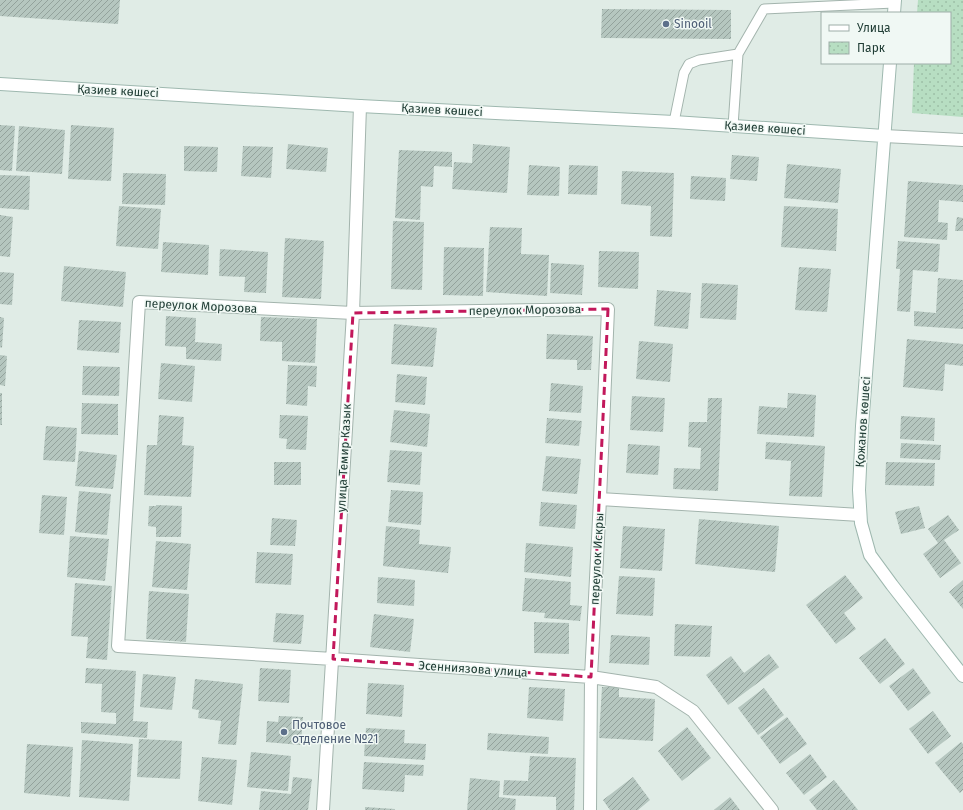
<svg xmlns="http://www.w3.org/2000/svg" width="963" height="810" viewBox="0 0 963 810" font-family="'Fira Sans',sans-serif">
<defs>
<pattern id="park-dots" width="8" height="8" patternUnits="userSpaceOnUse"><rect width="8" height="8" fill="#b7dec2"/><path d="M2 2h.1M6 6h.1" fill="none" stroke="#9dbfa7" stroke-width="1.8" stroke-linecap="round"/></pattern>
<pattern id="building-hatch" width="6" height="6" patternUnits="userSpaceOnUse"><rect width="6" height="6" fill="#b5c6bf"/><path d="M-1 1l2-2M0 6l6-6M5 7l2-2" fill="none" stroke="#93a29c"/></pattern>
</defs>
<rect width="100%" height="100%" fill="#e0ece6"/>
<!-- park -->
<path fill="url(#park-dots)" d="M 918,0 L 963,0 L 963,117 L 912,113 L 914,63 L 950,63 L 950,13 L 917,13 Z"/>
<!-- building -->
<path fill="url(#building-hatch)" d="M 0,0 L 120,0 L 118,24 L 0,16 Z
M 602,9 L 731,10 L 731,39 L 601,38 Z
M 0,125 L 15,126 L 12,171 L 0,170 Z
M 71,125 L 114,128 L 111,181 L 68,179 Z
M 19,126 L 65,130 L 62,174 L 16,171 Z
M 288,144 L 328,148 L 326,172 L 286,169 Z
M 473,144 L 510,147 L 507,193 L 452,189 L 454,162 L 472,163 Z
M 184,146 L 218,147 L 217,172 L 184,171 Z
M 243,146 L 273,147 L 271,178 L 241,176 Z
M 399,150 L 452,152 L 452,167 L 434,166 L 433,187 L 421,186 L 420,220 L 395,218 Z
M 732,155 L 759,157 L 757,181 L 730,179 Z
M 787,164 L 841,169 L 838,203 L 784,198 Z
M 529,165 L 560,167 L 559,196 L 527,195 Z
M 569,165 L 598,166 L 597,195 L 568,194 Z
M 622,171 L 674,173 L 672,237 L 650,236 L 651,206 L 621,204 Z
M 123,173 L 166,174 L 165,205 L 122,204 Z
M 0,175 L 30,176 L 29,210 L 0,208 Z
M 691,176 L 726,178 L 725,201 L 690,199 Z
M 908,181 L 963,185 L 963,202 L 939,200 L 938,222 L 948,223 L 947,240 L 904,237 Z
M 119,206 L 161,209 L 158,249 L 116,246 Z
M 784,206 L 838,209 L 836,251 L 781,247 Z
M 0,215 L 13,217 L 10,257 L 0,256 Z
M 957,217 L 963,218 L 963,231 L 955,231 Z
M 393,221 L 424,222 L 422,290 L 391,289 Z
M 490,227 L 522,228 L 521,254 L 549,255 L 547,296 L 486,292 Z
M 285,238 L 324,241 L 321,299 L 282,297 Z
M 898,241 L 940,244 L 938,272 L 913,270 L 910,312 L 897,311 L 900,269 L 896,269 Z
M 163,242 L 209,245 L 208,275 L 161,272 Z
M 444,247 L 484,248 L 483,296 L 443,295 Z
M 220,249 L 268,252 L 266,293 L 244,292 L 245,277 L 219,276 Z
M 599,251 L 639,252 L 638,289 L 598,287 Z
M 551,263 L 584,265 L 582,295 L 550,293 Z
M 64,266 L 126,272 L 123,307 L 61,301 Z
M 799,267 L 831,269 L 827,312 L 795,310 Z
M 0,272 L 14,273 L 12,305 L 0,304 Z
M 938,278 L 963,280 L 963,329 L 914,326 L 914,311 L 936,313 Z
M 702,283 L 738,285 L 736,320 L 700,318 Z
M 657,290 L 691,293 L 688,329 L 654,326 Z
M 166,316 L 196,318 L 195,342 L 222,344 L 221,361 L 186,359 L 186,347 L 165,346 Z
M 0,317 L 4,318 L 2,348 L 0,347 Z
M 261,317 L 317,319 L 315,363 L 282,361 L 282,342 L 260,341 Z
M 79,320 L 121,322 L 119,353 L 77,350 Z
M 394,324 L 437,328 L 433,367 L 391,364 Z
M 547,334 L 593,336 L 591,370 L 577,370 L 577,360 L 546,359 Z
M 907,339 L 963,344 L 963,366 L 945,364 L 943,391 L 903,387 Z
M 639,341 L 673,344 L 670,382 L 636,379 Z
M 0,355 L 7,356 L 5,386 L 0,385 Z
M 161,363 L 195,366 L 192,402 L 158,399 Z
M 288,365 L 317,366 L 316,387 L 308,386 L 307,406 L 286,404 Z
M 83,366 L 120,367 L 119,396 L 82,395 Z
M 397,374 L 427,377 L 425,405 L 395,402 Z
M 551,383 L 583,386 L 581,413 L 549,411 Z
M 0,393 L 2,393 L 2,425 L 0,425 Z
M 788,393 L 816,395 L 814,437 L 757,434 L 759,406 L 787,408 Z
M 632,396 L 665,398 L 663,432 L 630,430 Z
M 708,398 L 722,398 L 718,491 L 673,489 L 674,468 L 700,469 L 701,448 L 688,447 L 689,422 L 707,422 Z
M 82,403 L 118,404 L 118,435 L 81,434 Z
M 394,410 L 430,414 L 427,447 L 390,442 Z
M 159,415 L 184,417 L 182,445 L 194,446 L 191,497 L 144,495 L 147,445 L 157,445 Z
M 280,415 L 308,416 L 306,450 L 286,449 L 287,439 L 279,438 Z
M 901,416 L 935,418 L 934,441 L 900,439 Z
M 547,418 L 582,421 L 579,446 L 545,443 Z
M 46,426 L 77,428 L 75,462 L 43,460 Z
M 766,442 L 825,446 L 822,497 L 789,496 L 791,461 L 765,459 Z
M 901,443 L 941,445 L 940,460 L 900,458 Z
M 628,444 L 660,446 L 658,475 L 626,473 Z
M 390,450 L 422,452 L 420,485 L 387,482 Z
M 79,451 L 117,455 L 113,489 L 75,486 Z
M 546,456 L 581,459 L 577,494 L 542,491 Z
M 274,462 L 301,462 L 301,485 L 274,485 Z
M 886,462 L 935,463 L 934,486 L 885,485 Z
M 391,490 L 423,492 L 421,525 L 388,522 Z
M 79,491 L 111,494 L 107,535 L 75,532 Z
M 42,495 L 67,497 L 64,535 L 39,533 Z
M 541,502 L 577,505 L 575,529 L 539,526 Z
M 156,505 L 182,506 L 181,537 L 156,537 L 156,527 L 148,526 L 149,506 L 156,506 Z
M 919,506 L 925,528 L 901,534 L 895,512 Z
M 948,515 L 959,530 L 944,540 L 961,563 L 940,578 L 923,554 L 938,543 L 928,529 Z
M 272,518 L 297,520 L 295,546 L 270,545 Z
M 699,519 L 779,526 L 775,572 L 695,564 Z
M 386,526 L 420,530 L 419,544 L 451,547 L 448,573 L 383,566 Z
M 623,526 L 665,529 L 662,571 L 620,568 Z
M 70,536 L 109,539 L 105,581 L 67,577 Z
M 156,541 L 191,544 L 187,590 L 152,587 Z
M 526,543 L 573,547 L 571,577 L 524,572 Z
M 257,552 L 293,554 L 291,585 L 255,583 Z
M 845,575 L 863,598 L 844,613 L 856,629 L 836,644 L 806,605 Z
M 619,576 L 655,578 L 653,616 L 616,614 Z
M 378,577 L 415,580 L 414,606 L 377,603 Z
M 525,578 L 571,582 L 570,605 L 582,606 L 580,621 L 544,618 L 545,613 L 522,611 Z
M 963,580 L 963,609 L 949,592 Z
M 75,583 L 112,586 L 107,660 L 86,658 L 88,637 L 71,636 Z
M 149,591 L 189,594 L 186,642 L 146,639 Z
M 276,613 L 304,615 L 301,644 L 273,642 Z
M 374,614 L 414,619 L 410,652 L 370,647 Z
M 534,622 L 569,623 L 569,654 L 534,653 Z
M 675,624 L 712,626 L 710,657 L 674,656 Z
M 611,635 L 650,637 L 649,665 L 609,663 Z
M 885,638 L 905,664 L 880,684 L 859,658 Z
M 769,654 L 779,667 L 728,705 L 706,675 L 731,656 L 744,673 Z
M 86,668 L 136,671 L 133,721 L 148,722 L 147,738 L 81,733 L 81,722 L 116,724 L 116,713 L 101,712 L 102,684 L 85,683 Z
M 260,668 L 291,670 L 289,703 L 258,701 Z
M 913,668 L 931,693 L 908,711 L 889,686 Z
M 143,674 L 176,677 L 172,710 L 140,707 Z
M 195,679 L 243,684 L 236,745 L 218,744 L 221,721 L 198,718 L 199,710 L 192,709 Z
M 368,683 L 404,685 L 402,717 L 366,714 Z
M 529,687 L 565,689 L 563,721 L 527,718 Z
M 602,687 L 619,687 L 619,697 L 655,699 L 653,741 L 599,738 Z
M 764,688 L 784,715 L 758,735 L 738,708 Z
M 933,711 L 951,736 L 928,754 L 909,729 Z
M 279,716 L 303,717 L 301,745 L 266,742 L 267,721 L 278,722 Z
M 787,717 L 807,744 L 780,764 L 760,737 Z
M 687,727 L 711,758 L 682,781 L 658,751 Z
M 366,728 L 405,730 L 404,743 L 426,744 L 425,760 L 364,756 Z
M 488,733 L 549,737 L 548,754 L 487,750 Z
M 139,739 L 182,741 L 180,779 L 137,777 Z
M 82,740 L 133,744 L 129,801 L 79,797 Z
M 961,742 L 963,744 L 963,790 L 960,793 L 935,763 Z
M 27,744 L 73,747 L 70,797 L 24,793 Z
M 251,752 L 291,756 L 288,791 L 247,787 Z
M 810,754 L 827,777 L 804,795 L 786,773 Z
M 530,756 L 576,758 L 574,810 L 556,810 L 556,797 L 503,795 L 504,780 L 528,781 Z
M 202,757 L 237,760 L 232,805 L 198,801 Z
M 364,762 L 424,765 L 423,776 L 405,775 L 404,792 L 362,789 Z
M 293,777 L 312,779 L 308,810 L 259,810 L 261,791 L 291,794 Z
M 633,777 L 650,800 L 638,810 L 610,810 L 603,800 Z
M 470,778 L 500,781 L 499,797 L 516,799 L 515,810 L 467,810 Z
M 834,780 L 858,810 L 817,810 L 809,800 Z
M 730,797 L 740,810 L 714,810 Z
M 365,807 L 395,809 L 395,810 L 365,810 Z"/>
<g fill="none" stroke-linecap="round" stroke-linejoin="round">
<!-- lane casing -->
<g stroke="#a3b4ad" stroke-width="11">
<path id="lane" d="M 674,122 L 684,73 L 689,64 L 699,60 L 738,54
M 733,126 L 738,54 L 764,9 L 894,3"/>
</g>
<!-- street casing -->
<g stroke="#a3b4ad" stroke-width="14">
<path id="street" d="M 884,136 L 963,140
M 600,499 L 860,515
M 323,810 L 353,313 L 360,106
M 590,810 L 591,677 L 600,499 L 608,309 L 353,313 L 139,302 L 118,646 L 333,659 L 591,677 L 656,687 L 693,711 L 772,810"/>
</g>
<!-- secondary casing -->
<g stroke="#9eb8af" stroke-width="14">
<path id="secondary" d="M 894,13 L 895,0
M 890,63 L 862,426 L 859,490 L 861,523 L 870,555 L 892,585 L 963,676
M 0,84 L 360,106 L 674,122 L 884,136"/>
</g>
<!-- lane -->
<use href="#lane" stroke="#fff" stroke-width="9"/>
<!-- street -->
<use href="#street" stroke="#fff" stroke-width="12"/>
<!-- secondary -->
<use href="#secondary" stroke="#fff" stroke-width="12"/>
</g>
<!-- marked area -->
<path fill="none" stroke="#c2185b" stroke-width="3" stroke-dasharray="8 5" stroke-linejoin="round" d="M 608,309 L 591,677 L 333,659 L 353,313 Z"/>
<!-- markers -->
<g fill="#5c6f8a" stroke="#f0f8f4" stroke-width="1.5">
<circle cx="666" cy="24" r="4"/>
<circle cx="284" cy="732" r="4"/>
</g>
<g text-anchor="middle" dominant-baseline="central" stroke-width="3" stroke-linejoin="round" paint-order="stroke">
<!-- service labels -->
<g font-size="12" fill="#4e5e75" stroke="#f0f8f4" text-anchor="start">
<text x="674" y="24">Sinooil</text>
<text x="292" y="725">Почтовое<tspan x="292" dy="14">отделение №21</tspan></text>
</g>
<!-- street labels -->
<g font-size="12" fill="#203d35" stroke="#f0f8f4">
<text transform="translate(118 91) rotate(3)">Қазиев көшесі</text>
<text transform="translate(442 110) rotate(3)">Қазиев көшесі</text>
<text transform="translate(765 128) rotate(4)">Қазиев көшесі</text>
<text transform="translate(201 306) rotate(3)">переулок Морозова</text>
<text transform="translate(525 310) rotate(-1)">переулок Морозова</text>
<text transform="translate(863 422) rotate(-86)">Қожанов көшесі</text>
<text transform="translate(344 458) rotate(-87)">улица Темир Казык</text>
<text transform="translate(597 559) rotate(-87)">переулок Искры</text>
<text transform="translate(473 669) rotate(4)">Эсенниязова улица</text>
</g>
</g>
<!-- legend -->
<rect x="821" y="12" width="130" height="52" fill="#f0f8f4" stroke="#9dada8"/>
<rect x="829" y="25" width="20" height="6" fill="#ffffff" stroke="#9dada8"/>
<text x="857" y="32" font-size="12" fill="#203d35">Улица</text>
<rect x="829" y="42" width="20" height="12" fill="url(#park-dots)" stroke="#9dada8"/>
<text x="857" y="52" font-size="12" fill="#203d35">Парк</text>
</svg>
